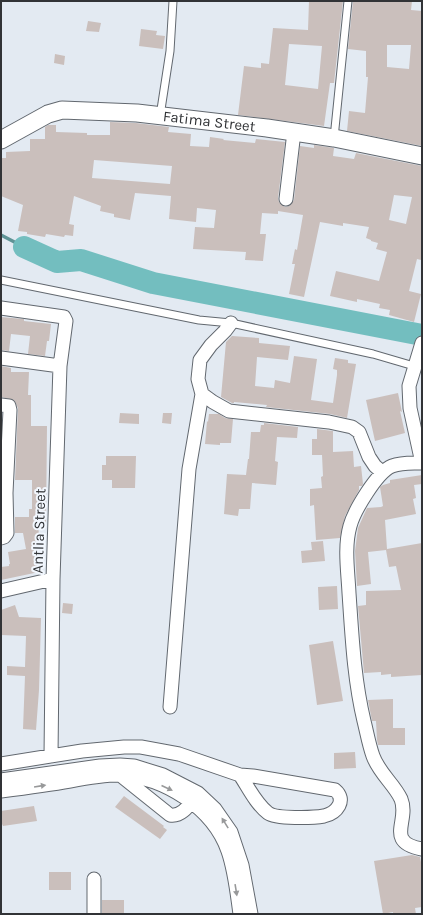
<svg xmlns="http://www.w3.org/2000/svg" width="423" height="915" viewBox="0 0 423 915" font-family="Karla,sans-serif">
<rect width="100%" height="100%" fill="#e3eaf2"/>
<g fill="none" stroke-linecap="round" stroke-linejoin="round">
<!-- stream -->
<path stroke="#5f9496" stroke-width="3.5" d="M 1,235 L 24,247"/>
<!-- river -->
<path stroke="#73bebf" stroke-width="22" d="M 24,247 L 57,262 L 81,260 L 153,283 L 422,335"/>
</g>
<!-- building -->
<path fill="#cabfbc" fill-rule="evenodd" d="M 309,1 L 343,1 L 334,83 L 330,83 L 324,126 L 238,115 L 244,66 L 261,68 L 261,63 L 269,64 L 273,28 L 308,30 ZM 289,44 L 322,46 L 318,89 L 285,85 Z
M 353,1 L 412,1 L 411,10 L 422,11 L 422,146 L 347,131 L 349,111 L 365,113 L 368,77 L 366,77 L 366,51 L 348,49 ZM 387,45 L 411,45 L 409,69 L 387,67 Z
M 88,21 L 101,23 L 99,32 L 86,31 Z
M 141,29 L 157,31 L 156,35 L 165,36 L 163,49 L 139,46 Z
M 55,54 L 65,56 L 64,65 L 54,63 Z
M 110,122 L 136,123 L 169,127 L 168,132 L 191,134 L 190,146 L 209,147 L 210,137 L 224,139 L 223,140 L 255,143 L 256,139 L 285,142 L 278,198 L 279,202 L 285,207 L 289,206 L 294,200 L 300,146 L 314,148 L 314,145 L 334,148 L 333,156 L 354,159 L 356,153 L 422,166 L 422,255 L 421,260 L 417,259 L 409,291 L 421,294 L 414,322 L 389,315 L 390,310 L 379,308 L 380,304 L 357,299 L 357,302 L 330,296 L 336,271 L 379,281 L 387,252 L 376,249 L 378,243 L 371,241 L 371,240 L 366,238 L 369,227 L 343,223 L 343,226 L 320,222 L 304,297 L 289,294 L 295,264 L 292,264 L 295,249 L 297,250 L 303,215 L 278,211 L 278,214 L 262,213 L 260,234 L 266,234 L 263,261 L 245,260 L 246,252 L 193,249 L 195,227 L 214,228 L 216,210 L 197,208 L 196,222 L 169,219 L 171,196 L 135,193 L 130,220 L 114,217 L 114,214 L 100,211 L 101,206 L 74,196 L 69,224 L 74,225 L 73,236 L 65,235 L 64,237 L 46,234 L 45,237 L 27,234 L 27,232 L 18,231 L 23,205 L 1,196 L 1,158 L 6,158 L 6,152 L 30,151 L 30,139 L 45,139 L 45,127 L 48,125 L 56,125 L 56,132 L 87,133 L 87,135 L 110,135 ZM 94,160 L 172,166 L 170,184 L 92,178 ZM 394,195 L 412,197 L 406,224 L 389,220 Z
M 1,317 L 12,318 L 24,319 L 24,321 L 51,324 L 49,341 L 47,341 L 45,356 L 28,354 L 30,336 L 11,334 L 9,351 L 1,350 Z
M 232,336 L 259,338 L 259,343 L 290,346 L 288,360 L 257,357 L 255,386 L 274,388 L 275,380 L 290,383 L 294,356 L 317,359 L 311,400 L 333,403 L 337,375 L 337,370 L 333,369 L 335,358 L 348,360 L 348,363 L 356,364 L 347,418 L 330,414 L 266,407 L 267,405 L 234,402 L 234,403 L 232,403 L 221,397 L 226,342 Z
M 1,366 L 11,368 L 11,372 L 29,372 L 28,395 L 31,395 L 31,426 L 47,426 L 46,523 L 37,523 L 42,548 L 34,549 L 39,572 L 1,580 L 1,567 L 9,566 L 9,564 L 10,564 L 8,552 L 26,549 L 23,533 L 15,533 L 15,517 L 29,517 L 29,509 L 32,509 L 32,480 L 15,480 L 18,408 L 14,400 L 1,397 Z
M 398,393 L 402,412 L 400,411 L 405,433 L 375,441 L 366,400 Z
M 120,413 L 139,414 L 139,424 L 119,423 Z
M 163,413 L 172,413 L 171,424 L 162,423 Z
M 209,414 L 219,414 L 225,418 L 233,419 L 231,443 L 220,443 L 220,445 L 205,444 L 207,421 L 208,422 Z
M 264,423 L 298,427 L 297,438 L 277,437 L 275,461 L 278,462 L 276,485 L 252,483 L 250,509 L 239,509 L 238,516 L 224,514 L 227,474 L 246,475 L 248,459 L 249,459 L 251,432 L 260,432 L 261,425 L 264,425 Z
M 317,429 L 333,431 L 333,452 L 353,451 L 354,467 L 361,466 L 363,484 L 362,486 L 359,486 L 359,490 L 345,516 L 340,538 L 316,540 L 314,505 L 310,506 L 310,489 L 322,488 L 321,477 L 323,476 L 322,455 L 312,455 L 312,439 L 317,439 Z
M 106,456 L 136,456 L 135,488 L 112,488 L 112,480 L 102,480 L 102,465 L 106,465 Z
M 422,475 L 422,484 L 414,485 L 416,498 L 413,499 L 416,514 L 385,520 L 387,549 L 422,543 L 422,675 L 391,677 L 391,674 L 381,675 L 381,672 L 364,673 L 358,606 L 366,605 L 366,591 L 401,590 L 396,566 L 389,567 L 386,550 L 368,552 L 371,584 L 357,586 L 355,551 L 358,528 L 367,508 L 381,507 L 383,506 L 380,487 L 383,485 L 390,483 L 390,480 Z
M 323,541 L 325,561 L 302,563 L 301,551 L 312,550 L 311,542 Z
M 337,586 L 338,609 L 319,610 L 318,587 Z
M 63,603 L 73,604 L 72,614 L 62,613 Z
M 15,605 L 19,617 L 41,618 L 39,690 L 36,730 L 23,729 L 25,676 L 7,675 L 7,666 L 25,667 L 26,636 L 1,635 L 1,610 Z
M 333,641 L 343,701 L 317,705 L 309,645 Z
M 393,699 L 393,728 L 405,728 L 405,745 L 378,745 L 377,740 L 376,721 L 372,721 L 368,700 Z
M 355,752 L 356,768 L 334,769 L 334,753 Z
M 124,796 L 164,826 L 163,827 L 167,830 L 160,839 L 115,807 Z
M 34,806 L 37,821 L 3,826 L 2,824 L 1,824 L 1,811 Z
M 412,855 L 420,857 L 422,867 L 422,907 L 415,908 L 416,914 L 393,914 L 393,912 L 383,914 L 374,861 Z
M 49,872 L 71,872 L 71,890 L 49,890 Z
M 102,900 L 124,900 L 124,914 L 102,914 Z"/>
<g fill="none" stroke-linecap="round" stroke-linejoin="round">
<!-- service casing -->
<g stroke="#62686f" stroke-width="9">
<path id="service" d="M 160,116 L 170,51 L 173,1
M 334,138 L 348,1
M 1,280 L 199,320 L 231,323 L 373,354 L 414,366"/>
</g>
<!-- minor casing -->
<g stroke="#62686f" stroke-width="15">
<path id="minor" d="M 286,199 L 294,132
M 1,308 L 64,317 L 66,321 L 60,366
M 422,343 L 409,386 L 410,408 L 422,463
M 1,358 L 60,366 L 53,579 L 51,756
M 202,394 L 213,402 L 229,411 L 329,422 L 352,427 L 359,432 L 369,457 L 375,466 L 382,472
M 1,405 L 9,406 L 10,410 L 6,493 L 7,533 L 4,537 L 1,538
M 422,463 C 412,463 402,462 392,466 C 377,472 354,511 350,526 C 344,547 348,572 349,593 C 352,636 354,679 364,721 C 367,733 369,745 373,756 C 379,773 394,784 401,799 C 410,821 384,842 422,849
M 1,591 L 53,579
M 170,707 L 189,469 L 202,394 L 198,379 L 200,360 L 211,345 L 225,331 L 231,323
M 1,764 L 82,751 L 124,747 L 141,747 L 179,754 L 240,775 L 253,776 L 335,790 C 347,800 337,813 324,816 C 313,818 276,819 268,813 C 256,804 248,787 240,775
M 120,775 L 170,815 C 182,817 189,805 196,796
M 1,780 L 100,766 L 120,765 L 134,766 L 163,775 L 198,793 L 215,809 L 231,832 L 242,865 L 251,914
M 1,791 C 24,788 47,785 70,781 C 86,778 103,775 119,775 C 164,777 213,808 228,851 C 235,871 237,893 240,914
M 94,914 L 94,879"/>
</g>
<!-- tertiary casing -->
<g stroke="#62686f" stroke-width="19">
<g id="tertiary">
<path id="s1" d="M 1,140 L 48,114 L 62,110 L 137,113 L 267,128 L 334,138 L 422,156"/>
</g>
</g>
<!-- service -->
<use href="#service" stroke="#fff" stroke-width="7"/>
<!-- minor -->
<use href="#minor" stroke="#fff" stroke-width="13"/>
<!-- tertiary -->
<use href="#tertiary" stroke="#fff" stroke-width="17"/>
</g>
<!-- one-way arrows -->
<defs><path id="oneway-solid" d="M-6-.8H1V-3.2L6.5 0L1 3.2V.8H-6Z"/></defs>
<g fill="#98999a">
<use href="#oneway-solid" transform="translate(40 786) rotate(-9)"/>
<use href="#oneway-solid" transform="translate(167 788) rotate(24)"/>
<use href="#oneway-solid" transform="translate(225 823) rotate(-122)"/>
<use href="#oneway-solid" transform="translate(236 890) rotate(81)"/>
</g>
<g text-anchor="middle" dominant-baseline="central" stroke-width="4" stroke-linejoin="round" paint-order="stroke">
<!-- street labels -->
<g font-size="15" fill="#313336" stroke="#f2f7fe">
<text stroke="none"><textPath href="#s1" startOffset="216">Fatima Street</textPath></text>
<text transform="translate(39 531) rotate(-88)">Antlia Street</text>
</g>
</g>
<!-- border -->
<rect width="423" height="915" fill="none" stroke="#313336" stroke-width="4"/>
</svg>
